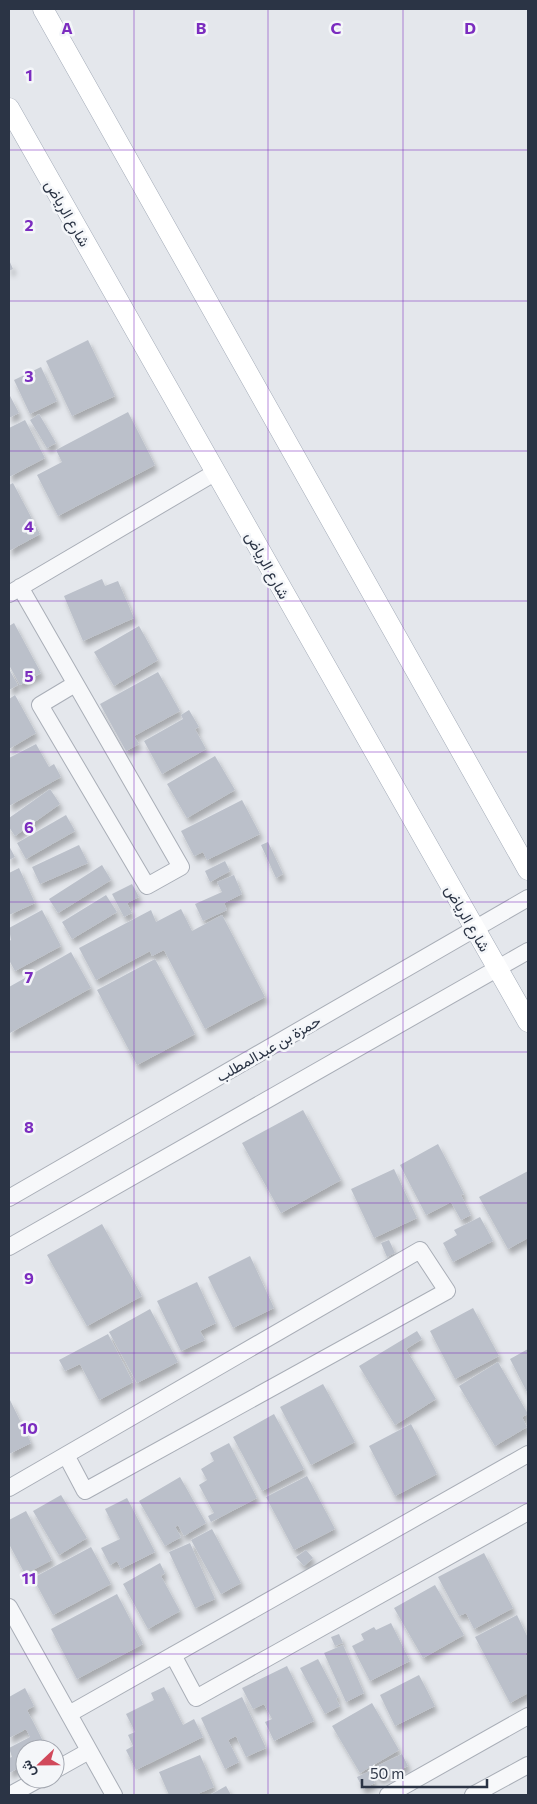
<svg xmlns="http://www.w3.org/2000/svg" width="537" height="1804" viewBox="0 0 537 1804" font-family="Commissioner,Vazirmatn,sans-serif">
<defs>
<filter id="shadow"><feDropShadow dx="3" dy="5.5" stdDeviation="2.5" flood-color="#0004"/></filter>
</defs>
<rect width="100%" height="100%" fill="#e4e7ec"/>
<!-- building -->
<path fill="#bbc0ca" filter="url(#shadow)" d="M 9,260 L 13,269 L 9,271 Z
M 88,340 L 115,396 L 72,416 L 46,361 Z
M 41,367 L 57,401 L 30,414 L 14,380 Z
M 9,394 L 19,413 L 9,418 Z
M 128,412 L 155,465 L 58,516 L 37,475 L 62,462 L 56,450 Z
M 39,414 L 56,443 L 47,448 L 30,420 Z
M 25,420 L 45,458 L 9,477 L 9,428 Z
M 13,483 L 40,534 L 9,551 L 9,485 Z
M 102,579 L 105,586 L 118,581 L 134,618 L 83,641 L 64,596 Z
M 14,623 L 41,673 L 20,685 L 9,665 L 9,626 Z
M 139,626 L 158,660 L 114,686 L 94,652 Z
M 9,669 L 18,685 L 9,690 Z
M 158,672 L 180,711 L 134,736 L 139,744 L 126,751 L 100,704 Z
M 15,695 L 36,733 L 9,749 L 9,699 Z
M 189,710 L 199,727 L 195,729 L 206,749 L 162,774 L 144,741 L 183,719 L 181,715 Z
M 36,744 L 49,767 L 54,764 L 61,777 L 9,806 L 9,758 Z
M 215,756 L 235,790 L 187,818 L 167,784 Z
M 50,789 L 60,804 L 15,836 L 9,827 L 9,818 Z
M 242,800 L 260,834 L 207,860 L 203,852 L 194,856 L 181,831 Z
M 66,815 L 75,831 L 26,859 L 17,843 Z
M 268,842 L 283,874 L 276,878 L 261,845 Z
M 79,845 L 88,863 L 40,884 L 32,867 Z
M 9,846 L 15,857 L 9,860 Z
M 225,861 L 230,871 L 210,882 L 205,871 Z
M 102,865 L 111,880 L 58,913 L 49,899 Z
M 19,868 L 35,903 L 9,915 L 9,873 Z
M 234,875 L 242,894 L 224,903 L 227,910 L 203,921 L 195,904 L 222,892 L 217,882 Z
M 132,884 L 139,897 L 127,903 L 132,913 L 124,917 L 112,894 Z
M 106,895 L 117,912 L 72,939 L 62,922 Z
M 181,909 L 192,931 L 222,915 L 265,997 L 205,1029 L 164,950 L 152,956 L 150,951 L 96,980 L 79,948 L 151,910 L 156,922 Z
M 42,910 L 61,946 L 15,971 L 9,960 L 9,941 L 11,940 L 9,928 Z
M 71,952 L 91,988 L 10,1033 L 9,987 Z
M 155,959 L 195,1034 L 137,1065 L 97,990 Z
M 303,1110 L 341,1180 L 281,1213 L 242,1143 Z
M 438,1144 L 464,1194 L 461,1195 L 471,1215 L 461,1220 L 451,1202 L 426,1215 L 400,1165 Z
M 394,1169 L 417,1218 L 374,1238 L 351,1189 Z
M 528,1171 L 528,1238 L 508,1249 L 479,1197 Z
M 480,1217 L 493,1241 L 453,1262 L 443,1243 L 457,1235 L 454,1230 Z
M 102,1224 L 142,1296 L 87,1326 L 47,1255 Z
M 389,1240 L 395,1253 L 387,1257 L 381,1243 Z
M 250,1256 L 274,1308 L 233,1328 L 208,1277 Z
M 197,1282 L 216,1323 L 200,1331 L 205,1340 L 181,1351 L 157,1301 Z
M 473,1308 L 499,1356 L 455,1379 L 430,1331 Z
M 150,1309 L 178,1362 L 137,1383 L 109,1332 Z
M 417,1331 L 422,1339 L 406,1349 L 436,1399 L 395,1425 L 359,1366 Z
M 108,1334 L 133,1382 L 99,1400 L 80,1364 L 65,1371 L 59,1360 Z
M 528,1349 L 528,1394 L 510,1359 Z
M 498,1362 L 528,1414 L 522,1417 L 527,1427 L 495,1446 L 459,1386 Z
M 323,1384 L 355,1442 L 311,1465 L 280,1407 Z
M 9,1398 L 31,1443 L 9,1454 Z
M 274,1414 L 304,1469 L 262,1491 L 233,1437 Z
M 411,1424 L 437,1474 L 395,1496 L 369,1446 Z
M 229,1443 L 257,1498 L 211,1522 L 208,1516 L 214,1513 L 199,1485 L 207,1480 L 201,1469 L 214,1461 L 210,1453 Z
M 307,1476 L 335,1529 L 294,1550 L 266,1497 Z
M 180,1477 L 206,1523 L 184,1536 L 178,1525 L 175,1527 L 181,1537 L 165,1546 L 139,1501 Z
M 61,1495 L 87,1538 L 59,1555 L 33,1511 Z
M 127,1498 L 155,1552 L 121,1569 L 117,1561 L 110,1565 L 101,1548 L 120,1539 L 105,1509 Z
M 26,1511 L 52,1560 L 25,1574 L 9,1544 L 9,1520 Z
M 212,1529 L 241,1583 L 221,1594 L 191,1540 Z
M 190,1543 L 215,1599 L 195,1608 L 169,1552 Z
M 91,1547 L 111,1584 L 53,1615 L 33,1578 Z
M 306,1550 L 313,1558 L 304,1566 L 296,1557 Z
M 484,1553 L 513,1608 L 474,1629 L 466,1613 L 459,1616 L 438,1577 Z
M 160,1563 L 165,1573 L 161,1576 L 180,1611 L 148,1629 L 123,1584 Z
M 435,1585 L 464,1635 L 423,1658 L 394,1608 Z
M 117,1594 L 143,1644 L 77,1679 L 51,1629 Z
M 517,1615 L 528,1638 L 528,1652 L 525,1653 L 528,1659 L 528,1693 L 510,1703 L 475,1637 Z
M 391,1623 L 410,1661 L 370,1681 L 352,1646 L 364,1640 L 361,1634 L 374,1627 L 376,1630 Z
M 339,1634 L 343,1643 L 335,1646 L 331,1637 Z
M 343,1645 L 364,1693 L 346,1702 L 324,1653 Z
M 318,1659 L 338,1697 L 336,1699 L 340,1706 L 325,1714 L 300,1668 Z
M 287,1666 L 314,1721 L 274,1741 L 265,1722 L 272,1719 L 264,1704 L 253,1709 L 242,1688 Z
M 419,1675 L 435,1706 L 395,1726 L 380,1695 Z
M 164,1687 L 183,1725 L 194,1719 L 203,1737 L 136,1770 L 126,1750 L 133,1746 L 128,1735 L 135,1732 L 126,1714 L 154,1700 L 151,1693 Z
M 25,1688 L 34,1706 L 27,1710 L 47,1749 L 25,1749 L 25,1765 L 9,1773 L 9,1758 L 12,1757 L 9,1748 L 30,1737 L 26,1729 L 9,1738 L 9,1697 Z
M 242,1697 L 266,1748 L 246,1757 L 236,1736 L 228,1740 L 239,1762 L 225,1769 L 201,1718 Z
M 372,1703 L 399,1750 L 360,1773 L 332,1726 Z
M 402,1754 L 408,1766 L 379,1779 L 373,1768 Z
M 200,1755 L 214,1787 L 195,1795 L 169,1795 L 159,1772 Z
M 370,1771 L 375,1783 L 363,1789 L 357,1777 Z
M 226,1786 L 231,1795 L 210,1795 Z"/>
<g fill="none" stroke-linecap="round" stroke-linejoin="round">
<!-- minor casing -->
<g stroke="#a9aeb7" stroke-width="18">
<path id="minor" d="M 20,587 L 181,867 L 147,886 L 40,705 L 75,684
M 9,594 L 216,472
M 9,1198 L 528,898
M 9,1247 L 528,951
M 9,1488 L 66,1455 L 420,1250 L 447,1291 L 85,1491 L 66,1455
M 9,1607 L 114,1795
M 173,1655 L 196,1698 L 528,1512
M 69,1714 L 528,1454
M 55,1770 L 89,1751
M 10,1795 L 39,1779
M 388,1795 L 528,1716
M 473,1795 L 528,1765"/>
</g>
<!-- major casing -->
<g stroke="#a3abb8" stroke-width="21">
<path id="major" d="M 43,9 L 528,870
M 9,108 L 528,1022"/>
</g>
<!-- minor -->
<use href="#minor" stroke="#f7f8fa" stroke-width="16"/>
<!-- major -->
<use href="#major" stroke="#fff" stroke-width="20"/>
</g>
<!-- grid -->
<path fill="none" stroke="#7b2cbf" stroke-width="1" stroke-opacity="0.55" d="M 134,9 L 134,1795M 268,9 L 268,1795M 403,9 L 403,1795M 9,150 L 528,150M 9,301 L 528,301M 9,451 L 528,451M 9,601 L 528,601M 9,752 L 528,752M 9,902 L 528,902M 9,1052 L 528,1052M 9,1203 L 528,1203M 9,1353 L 528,1353M 9,1503 L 528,1503M 9,1654 L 528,1654"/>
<g text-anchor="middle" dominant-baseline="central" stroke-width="5" stroke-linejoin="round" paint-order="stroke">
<!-- street labels -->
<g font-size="15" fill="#2b3445" stroke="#f4f6f9">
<text transform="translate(68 213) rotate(60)">شارع الرياض</text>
<text transform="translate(268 565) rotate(61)">شارع الرياض</text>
<text transform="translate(468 918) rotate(60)">شارع الرياض</text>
<text transform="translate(268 1048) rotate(-30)">حمزة بن عبدالمطلب</text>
</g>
</g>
<g font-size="16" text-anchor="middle" font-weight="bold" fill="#7b2cbf" stroke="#f4f6f9" stroke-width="5" stroke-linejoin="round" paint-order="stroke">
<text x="67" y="34">A</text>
<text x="201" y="34">B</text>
<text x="336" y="34">C</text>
<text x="470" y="34">D</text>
<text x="29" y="81">1</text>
<text x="29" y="231">2</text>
<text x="29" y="382">3</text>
<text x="29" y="532">4</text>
<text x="29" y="682">5</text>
<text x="29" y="833">6</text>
<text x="29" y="983">7</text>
<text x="29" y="1133">8</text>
<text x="29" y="1284">9</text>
<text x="29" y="1434">10</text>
<text x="29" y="1584">11</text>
</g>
<!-- border -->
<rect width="537" height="1804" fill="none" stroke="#2b3445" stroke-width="20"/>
<!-- north arrow -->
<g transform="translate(40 1764) rotate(248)"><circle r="24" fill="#f4f6f9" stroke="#a4a8b1"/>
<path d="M0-4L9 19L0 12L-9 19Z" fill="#d1495b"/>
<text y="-8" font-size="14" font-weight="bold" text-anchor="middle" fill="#2b3445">ش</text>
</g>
<!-- scale -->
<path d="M362 1779v8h125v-8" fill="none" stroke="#2b3445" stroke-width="2.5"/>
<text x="370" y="1779" font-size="15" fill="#2b3445" stroke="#f4f6f9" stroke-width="4" paint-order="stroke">50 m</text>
</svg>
